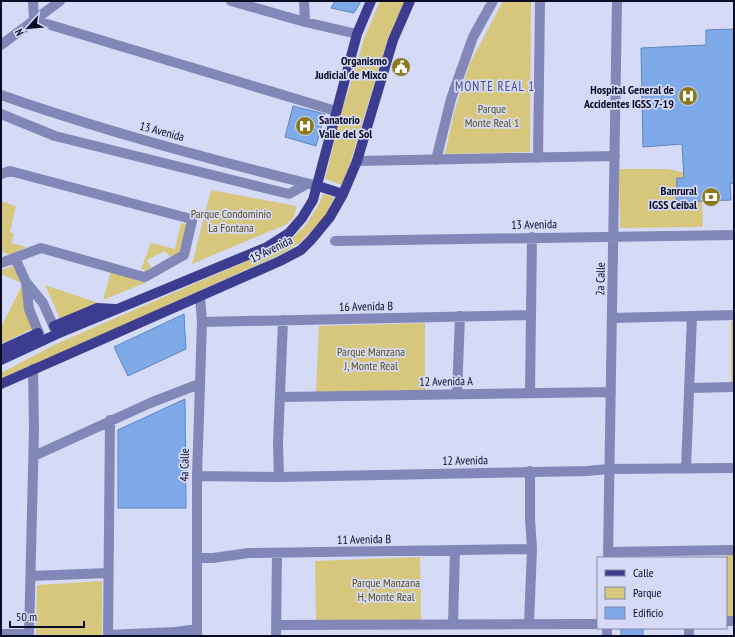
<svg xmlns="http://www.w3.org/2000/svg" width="735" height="637" viewBox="0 0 735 637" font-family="'PT Sans Narrow',sans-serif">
<rect width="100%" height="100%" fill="#d5daf7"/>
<!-- green -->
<path fill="#d6c77d" d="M 380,1 L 405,1 L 388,38 L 352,157 L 342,185 L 325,179 L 341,114 L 365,36 Z
M 503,1 L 531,1 L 530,152 L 445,154 L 454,112 L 470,63 Z
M 619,169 L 668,169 L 701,177 L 677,178 L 676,201 L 702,201 L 703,227 L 620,228 Z
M 211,190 L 296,206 C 296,215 294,218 287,224 L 192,264 Z
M 323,194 L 334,197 L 328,212 L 318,224 L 300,243 L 281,254 L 1,380 L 1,373 L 56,344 L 198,282 L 267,253 L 290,240 L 305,226 L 318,206 Z
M 1,201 L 16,206 L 10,232 L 14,234 L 11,243 L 27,247 L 10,255 L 1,251 Z
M 181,223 L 187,225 L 179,253 L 170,257 L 165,251 L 147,260 L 151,267 L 146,271 L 141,269 L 151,243 L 175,249 Z
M 13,266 L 17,267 L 24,284 L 1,274 L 1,270 Z
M 111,271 L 147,282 L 103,300 Z
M 22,285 L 38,326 L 1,344 L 1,327 Z
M 45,285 L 98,303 L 60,319 Z
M 731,321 L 734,321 L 734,384 L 731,385 Z
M 425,323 L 425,390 L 316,392 L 319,326 Z
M 726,553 L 734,553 L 734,616 L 726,616 Z
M 420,557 L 421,620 L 316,620 L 315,561 Z
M 102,581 L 102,636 L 36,636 L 37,585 Z"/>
<!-- building -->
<path fill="#7faae9" stroke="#5c85c2" d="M 335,1 L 361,1 L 354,13 L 331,8 Z
M 734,29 L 734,184 L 730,183 L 731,200 L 676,202 L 677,178 L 684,178 L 682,144 L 643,147 L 641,48 L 706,45 L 706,30 Z
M 293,106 L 325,114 L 316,146 L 285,137 Z
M 184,314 L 186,349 L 128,376 L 114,347 Z
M 185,399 L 186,508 L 118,508 L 118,430 Z
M 621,628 L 643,628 L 643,636 L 621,636 Z"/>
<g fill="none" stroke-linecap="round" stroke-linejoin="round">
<!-- minor -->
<path stroke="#8187b6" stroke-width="10" d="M 33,1 L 34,20 L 336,111
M 231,1 L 305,22 L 357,34
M 304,1 L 305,22
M 1,45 L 60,1
M 1,95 C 104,131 211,160 318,186
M 1,114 L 55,136 L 289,194 L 307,184
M 538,158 L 540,1
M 436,160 L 451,99 L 473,37 L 493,1
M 357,161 L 615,156
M 1,174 L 10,171 L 191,219 L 192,221 L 184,255 L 147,276 L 144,277 L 41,248 L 1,263
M 335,241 L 734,235
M 15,258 L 26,282 L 43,303 L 57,334
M 26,282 L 29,309 L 42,341
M 612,318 L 734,315
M 202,322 L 531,315
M 690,388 L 734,387
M 530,393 L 532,237
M 457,394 L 460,316
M 281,397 L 611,392
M 34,456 L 150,403 L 199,384
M 686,469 L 692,316
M 197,476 L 279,477 L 587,471 L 609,469 L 734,468
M 279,477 L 278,443 L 283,320
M 608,552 L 734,550
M 197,558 L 213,558 L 249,553 L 532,549
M 608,558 L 617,1
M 31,576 L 108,573
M 726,621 L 734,621
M 453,624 L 455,550
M 529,624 L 532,549 L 530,518 L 530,471
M 277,625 L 598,624
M 1,634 L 29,634
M 108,635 L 175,632 L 197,629
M 29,636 L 34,429 L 33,369
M 108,636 L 110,420
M 197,636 L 197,476 L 202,322 L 200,296
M 276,636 L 277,553
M 607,636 L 607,628
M 689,636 L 689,628"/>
<!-- major -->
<path stroke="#3c3d90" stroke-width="10" d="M 318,186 L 343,194
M 54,326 L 97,308 L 115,309
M 1,350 L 38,333
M 1,360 L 57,334 L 267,247 L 289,233 L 302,218 L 313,200 L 357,34 L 371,1
M 1,384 L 280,261 L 301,250 L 311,240 L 330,217 L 343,194 L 357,161 L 393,40 L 410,1"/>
</g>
<!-- icons -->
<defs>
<g id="civic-disc" transform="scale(1)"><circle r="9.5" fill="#8a791e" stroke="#d5daf7"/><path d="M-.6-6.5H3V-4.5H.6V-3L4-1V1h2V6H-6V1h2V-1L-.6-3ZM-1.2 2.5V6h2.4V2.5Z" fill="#fff"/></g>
<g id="hospital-disc" transform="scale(1)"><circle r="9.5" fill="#8a791e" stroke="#d5daf7"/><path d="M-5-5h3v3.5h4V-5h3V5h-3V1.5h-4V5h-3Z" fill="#fff"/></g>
<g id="bank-disc" transform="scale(1)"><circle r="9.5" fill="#8a791e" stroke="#d5daf7"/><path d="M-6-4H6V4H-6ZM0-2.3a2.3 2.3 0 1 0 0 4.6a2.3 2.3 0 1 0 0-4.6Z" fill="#fff"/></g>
</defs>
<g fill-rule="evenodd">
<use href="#civic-disc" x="401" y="67"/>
<use href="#hospital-disc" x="688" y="96"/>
<use href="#hospital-disc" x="305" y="126"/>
<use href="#bank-disc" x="711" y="197"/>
</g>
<g text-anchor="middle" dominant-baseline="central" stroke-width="3.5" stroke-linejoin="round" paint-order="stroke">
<!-- poi labels -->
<g font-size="12" font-weight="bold" fill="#0a0b25" stroke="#d5daf7" text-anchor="end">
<text x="387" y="60">Organismo<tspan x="387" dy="14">Judicial de Mixco</tspan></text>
<text x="674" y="89">Hospital General de<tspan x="674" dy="14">Accidentes IGSS 7-19</tspan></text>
<text x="319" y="119" text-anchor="start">Sanatorio<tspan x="319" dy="14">Valle del Sol</tspan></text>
<text x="697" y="190">Banrural<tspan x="697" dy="14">IGSS Ceibal</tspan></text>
</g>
<!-- park labels -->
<g font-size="12" fill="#5a5018" stroke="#d5daf7">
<text x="492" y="108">Parque<tspan x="492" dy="14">Monte Real 1</tspan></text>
<text x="231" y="213">Parque Condominio<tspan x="231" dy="14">La Fontana</tspan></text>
<text x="371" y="351">Parque Manzana<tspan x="371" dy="14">J, Monte Real</tspan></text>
<text x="386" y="582">Parque Manzana<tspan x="386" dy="14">H, Monte Real</tspan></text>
</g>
<!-- street labels -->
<g font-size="12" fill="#0a0b25" stroke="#d5daf7">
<text transform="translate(162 131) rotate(15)">13 Avenida</text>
<text transform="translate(534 224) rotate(-1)">13 Avenida</text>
<text transform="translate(271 249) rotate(-26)">15 Avenida</text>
<text transform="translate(600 279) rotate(-89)">2a Calle</text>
<text transform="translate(366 306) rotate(-1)">16 Avenida B</text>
<text transform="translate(446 381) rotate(-1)">12 Avenida A</text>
<text transform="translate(465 460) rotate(-1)">12 Avenida</text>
<text transform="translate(184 465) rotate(-89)">4a Calle</text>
<text transform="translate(364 539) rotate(-1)">11 Avenida B</text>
</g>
<!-- neighbourhood labels -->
<g font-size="13" letter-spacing="1" fill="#484c8c" stroke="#d5daf7">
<text x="495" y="86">MONTE REAL 1</text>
</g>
</g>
<!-- border -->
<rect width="735" height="637" fill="none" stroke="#0a0b25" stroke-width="4"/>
<!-- legend -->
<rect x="597" y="557" width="130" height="72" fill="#d5daf7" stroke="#8487a3"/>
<rect x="605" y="570" width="20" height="6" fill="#3c3d90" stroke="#8487a3"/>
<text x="633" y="577" font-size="12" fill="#0a0b25">Calle</text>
<rect x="605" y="587" width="20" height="12" fill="#d6c77d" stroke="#8487a3"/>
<text x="633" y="597" font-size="12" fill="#0a0b25">Parque</text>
<rect x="605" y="607" width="20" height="12" fill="#7faae9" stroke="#8487a3"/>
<text x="633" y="617" font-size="12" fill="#0a0b25">Edificio</text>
<!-- north arrow -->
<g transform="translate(28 28) rotate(243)" stroke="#d5daf7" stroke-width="3" paint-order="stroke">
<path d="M0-3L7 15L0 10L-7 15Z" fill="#0a0b25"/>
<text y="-6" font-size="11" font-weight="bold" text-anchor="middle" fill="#0a0b25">N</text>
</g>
<!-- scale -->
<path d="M10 621v6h74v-6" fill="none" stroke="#0a0b25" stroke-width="2"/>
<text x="16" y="621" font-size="12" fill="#0a0b25" stroke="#d5daf7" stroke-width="3" paint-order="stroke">50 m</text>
</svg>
